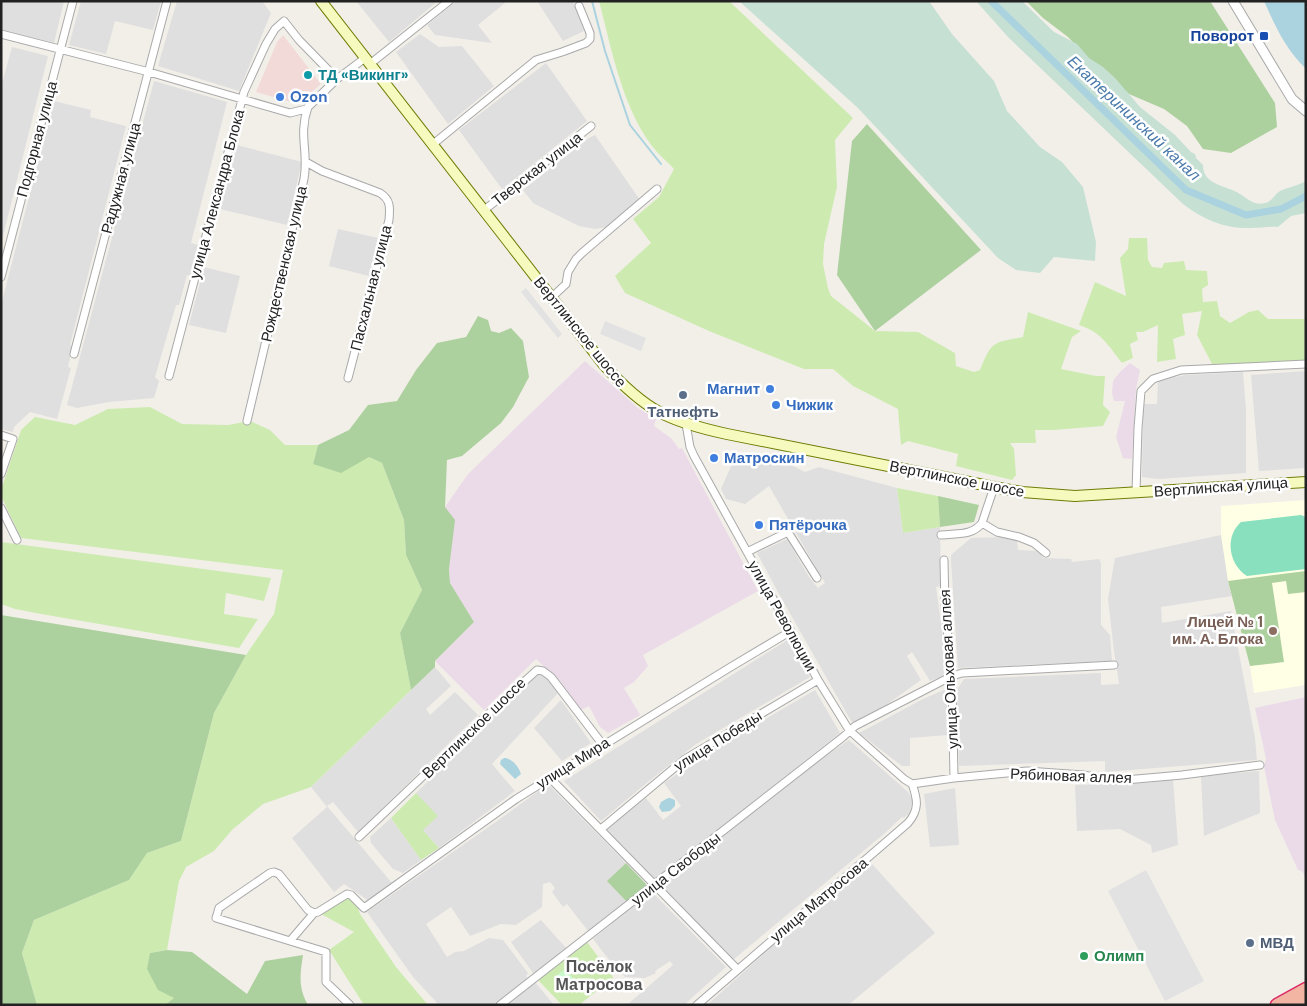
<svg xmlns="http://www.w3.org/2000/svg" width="1307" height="1006" viewBox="0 0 1307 1006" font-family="'DM Sans',sans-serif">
<rect width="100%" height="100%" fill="#f2efe9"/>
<!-- residential -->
<path fill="#e0dfdf" d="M 1,1 L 64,1 L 54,43 L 1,30 Z
M 81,1 L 161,1 L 153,30 L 115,21 L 106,54 L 69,45 Z
M 177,1 L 262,1 L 271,13 L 239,91 L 158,66 Z
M 356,1 L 438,1 L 389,42 Z
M 456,1 L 504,1 L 505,3 L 478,25 L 492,43 L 435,35 L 427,25 Z
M 537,1 L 573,1 L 584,31 L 563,41 Z
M 420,34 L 439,47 L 462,46 L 494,86 L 448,124 L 396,52 Z
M 12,47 L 48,56 L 1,244 L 1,87 Z
M 546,63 L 587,121 L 502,189 L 459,130 Z
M 154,81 L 227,102 L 191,243 L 198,245 L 190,276 L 187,275 L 179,305 L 176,305 L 155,377 L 159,381 L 154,398 L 109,402 L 77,408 L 67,405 Z
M 54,101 L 91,110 L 90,117 L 126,126 L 70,345 L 73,346 L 68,367 L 71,368 L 57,419 L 30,412 L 14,427 L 13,432 L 1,429 L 1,305 Z
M 595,135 L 640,200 L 607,227 L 595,229 L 579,226 L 533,203 L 523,190 L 589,138 Z
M 237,145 L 302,162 L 287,225 L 220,209 Z
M 338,229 L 378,238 L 369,276 L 329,266 Z
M 204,267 L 240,276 L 226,333 L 189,325 Z
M 1306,371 L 1306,468 L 1259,471 L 1251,375 Z
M 1243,372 L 1246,410 L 1246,473 L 1158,479 L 1142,477 L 1143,404 L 1157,404 L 1158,380 L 1186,375 Z
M 736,455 L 783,461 L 805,472 L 819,467 L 897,488 L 903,533 L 940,527 L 941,586 L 936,587 L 948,674 L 930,681 L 912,652 L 907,656 L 921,680 L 886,705 L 854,722 L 851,721 L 779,594 L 757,553 L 787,539 L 809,577 L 818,588 L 825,583 L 769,486 L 745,504 L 726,499 L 721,489 Z
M 1221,535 L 1232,596 L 1161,607 L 1162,623 L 1231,611 L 1255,738 L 1257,760 L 1105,772 L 1105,761 L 959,766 L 957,690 L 964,679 L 1101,673 L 1101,685 L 1119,684 L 1114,651 L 1108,599 L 1115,558 Z
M 1005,537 L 1017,540 L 1018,550 L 1040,551 L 1043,558 L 1071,559 L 1072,562 L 1099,559 L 1101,563 L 1101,625 L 1110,635 L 1112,661 L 958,668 L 951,561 L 951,555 L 971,538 Z
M 789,639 L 810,677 L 696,744 L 643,786 L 601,821 L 564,781 Z
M 435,667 L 451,686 L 426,709 L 430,715 L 455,692 L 478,715 L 358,832 L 333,802 L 327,806 L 392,883 L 369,901 L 344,884 L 334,892 L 292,838 L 327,807 L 311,787 Z
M 538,673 L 543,674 L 560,691 L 492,764 L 515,791 L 439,848 L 423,830 L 416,793 Z
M 946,689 L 948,735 L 910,738 L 910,766 L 902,766 L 859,733 L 923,699 Z
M 815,690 L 840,733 L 655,879 L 606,829 L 646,798 L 663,820 L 681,806 L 664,783 L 713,749 L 713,748 L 731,737 L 733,738 Z
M 561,700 L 591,743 L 562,761 L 534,728 Z
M 849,740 L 908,792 L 913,800 L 909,813 L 904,818 L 902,817 L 885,833 L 733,960 L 661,885 L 811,766 Z
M 1259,771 L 1260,813 L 1204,836 L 1201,776 Z
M 1173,779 L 1178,845 L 1152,853 L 1151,845 L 1120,829 L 1077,831 L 1075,785 L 1146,783 Z
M 548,784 L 626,863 L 608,881 L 627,902 L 589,932 L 567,904 L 563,907 L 552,892 L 555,888 L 550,882 L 543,884 L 542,907 L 516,925 L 501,924 L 470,936 L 451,907 L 426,924 L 447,957 L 455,952 L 464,951 L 489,938 L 503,940 L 528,973 L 526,976 L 529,980 L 494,1005 L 439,1005 L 413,977 L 367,912 L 500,819 Z
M 955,788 L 959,845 L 930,847 L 924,794 Z
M 391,818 L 421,860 L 403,873 L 393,869 L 371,843 L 370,837 Z
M 872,864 L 935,933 L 848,1005 L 707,1005 L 787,933 Z
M 651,891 L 726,967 L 684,1005 L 627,1005 L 673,965 L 670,961 L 655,971 L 656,973 L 645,978 L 625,977 L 610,961 L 593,939 Z
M 541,920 L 567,949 L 537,974 L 533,973 L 511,942 Z
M 535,982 L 554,1005 L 508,1005 Z"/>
<!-- commercial -->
<path fill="#f2dad9" d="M 283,35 L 321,84 L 298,104 L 256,92 L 277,42 Z"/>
<!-- industrial -->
<path fill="#ebdbe8" d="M 585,361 L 639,409 L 656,419 L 654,426 L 672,439 L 679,449 L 682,448 L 758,591 L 643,655 L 648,666 L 634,682 L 624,688 L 640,715 L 608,733 L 600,727 L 589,706 L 581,710 L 560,681 L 536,659 L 484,710 L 435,661 L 474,622 L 450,584 L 445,507 L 468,474 Z
M 1130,363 L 1140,370 L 1136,389 L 1132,459 L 1123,458 L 1116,437 L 1125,401 L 1114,401 L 1112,393 L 1113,381 L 1120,372 Z
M 1306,697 L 1306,878 L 1302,871 L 1298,870 L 1275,820 L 1264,767 L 1266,759 L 1255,708 Z"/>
<!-- education -->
<path fill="#ffffe5" d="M 1306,500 L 1306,685 L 1254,693 L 1250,666 L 1228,581 L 1221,535 L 1221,506 Z"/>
<!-- grass -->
<path fill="#cdebb0" d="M 599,1 L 729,1 L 853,118 L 835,140 L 837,187 L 824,244 L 823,264 L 828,288 L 831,296 L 875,331 L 918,332 L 955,353 L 956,366 L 974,372 L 980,370 C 992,340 993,343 1023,337 L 1028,312 L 1081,331 L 1072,337 L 1061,369 L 1096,376 L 1105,376 L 1103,405 L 1110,412 L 1103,426 L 1053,430 L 1035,430 L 1036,443 L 1010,443 L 1014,449 L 1016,475 L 1012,480 L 956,466 L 958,454 L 908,441 L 901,445 L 898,409 L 853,386 L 833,369 L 804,369 L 709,331 L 625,293 L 615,276 L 651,243 L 633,219 L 659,197 L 674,169 C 669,163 662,158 657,152 C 623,113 612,50 599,1 Z
M 1129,238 L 1147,238 L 1148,260 L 1152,267 L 1162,268 L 1164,263 L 1184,261 L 1186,270 L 1207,271 L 1208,285 L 1202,289 L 1203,302 L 1217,301 L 1220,316 L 1230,323 L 1249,312 L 1258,310 L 1268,319 L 1306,319 L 1306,360 L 1247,365 L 1212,364 L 1197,335 L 1202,311 L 1182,314 L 1185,335 L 1173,339 L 1176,359 L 1157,362 L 1158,325 L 1143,332 L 1136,332 L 1138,340 L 1130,344 L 1133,358 L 1122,363 C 1108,345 1101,332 1079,325 L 1095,282 L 1126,296 L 1120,258 L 1128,249 Z
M 150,407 L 182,424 L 228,425 L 250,421 L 270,430 L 285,445 L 318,445 L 313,464 L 369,457 L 382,463 L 404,520 L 406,555 L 422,590 L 400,633 L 411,690 L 311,787 L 263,804 L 232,830 L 214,851 L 186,867 L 179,881 L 167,950 L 150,953 L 174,998 L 165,1005 L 37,1005 L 22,953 L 34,920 L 129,880 L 147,853 L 181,841 L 214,713 L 246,655 L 274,614 L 283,570 L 21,538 L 1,496 L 1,490 L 21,430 L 35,417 L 75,425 L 108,409 Z
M 897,488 L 938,496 L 940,527 L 903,533 Z
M 1,542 L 271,578 L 264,601 L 226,593 L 224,614 L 258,619 L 239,648 L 41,614 L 15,609 L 1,604 Z
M 416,793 L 438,816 L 423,830 L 439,848 L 421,860 L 391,818 Z
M 345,897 L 348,898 L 358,908 L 360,914 L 396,967 L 428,1005 L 364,1005 L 329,950 L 354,932 L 321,914 Z
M 587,942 L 612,975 L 613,978 L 579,1005 L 562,1005 L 538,980 Z"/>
<!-- forest -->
<path fill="#add19e" d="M 1026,1 L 1210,1 L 1275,103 L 1277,127 L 1231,153 L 1203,149 L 1187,126 L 1164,109 L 1129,94 L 1087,57 L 1068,37 L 1043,18 Z
M 867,124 L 981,250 L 875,331 L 837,275 L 852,141 Z
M 478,316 L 488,320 L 491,331 L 499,333 L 511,328 L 523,341 L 529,377 L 513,407 L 501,423 L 462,456 L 447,460 L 445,507 L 455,520 L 449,569 L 450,583 L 474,622 L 435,661 L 435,667 L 411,690 L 400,633 L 422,590 L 406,555 L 404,520 L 382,463 L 369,457 L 341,473 L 313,464 L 318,445 L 349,430 L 368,405 L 397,401 L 416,370 L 437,343 L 466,337 Z
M 938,496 L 979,505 L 974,522 L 940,527 Z
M 1306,571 L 1306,592 L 1288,594 L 1286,581 L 1272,583 L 1284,662 L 1250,666 L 1228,581 Z
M 1,615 L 246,655 L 214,713 L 181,841 L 147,853 L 129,880 L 34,920 L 22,953 L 37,1005 L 1,1005 Z
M 626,863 L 646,884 L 646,887 L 627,902 L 607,881 Z
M 167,950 L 192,952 L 247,994 L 265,961 L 303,955 C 300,974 298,988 308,1005 L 165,1005 L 174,998 L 158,990 L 147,969 L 150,953 Z"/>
<!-- wetland -->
<path fill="#c6e0d4" d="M 739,1 L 929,1 L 952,34 L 994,81 L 1007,111 L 1040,147 L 1062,162 L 1083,187 L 1096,242 L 1095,261 L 1054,257 L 1040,273 L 1016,270 L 998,258 L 858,108 Z
M 976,1 L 1022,1 L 1054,32 L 1077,44 L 1089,58 L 1103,67 L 1115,78 L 1140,107 L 1175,135 L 1191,152 L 1195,154 L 1196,158 L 1203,165 C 1203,186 1227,185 1240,194 C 1248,199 1254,206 1265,203 C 1272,202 1274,195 1280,191 C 1288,187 1298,186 1306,181 L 1306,213 L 1291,216 L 1278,227 C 1268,226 1261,228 1251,228 C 1225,229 1204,220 1183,204 L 1008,37 Z"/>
<!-- park -->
<path fill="#c8facc" d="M 565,969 L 577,983 L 568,990 L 556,976 Z"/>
<!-- pitch -->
<path fill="#88e0be" d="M 1301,515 L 1306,517 L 1306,569 L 1247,576 C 1229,565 1224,537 1241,522 Z"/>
<!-- parking -->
<path fill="#e2e2e2" d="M 526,288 L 562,334 L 558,338 L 521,292 Z
M 605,321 L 646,338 L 641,351 L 600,334 Z
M 1146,870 L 1204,981 L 1165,1001 L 1108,891 Z"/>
<!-- water -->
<path fill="#aad3df" d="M 1264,1 L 1306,1 L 1306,69 C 1285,48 1276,28 1264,1 Z
M 504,758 C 512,758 519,767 521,774 L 515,779 L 500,764 L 501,760 Z
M 668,798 L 670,798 L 675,800 L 675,806 L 670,811 L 662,812 L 659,807 L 661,802 Z"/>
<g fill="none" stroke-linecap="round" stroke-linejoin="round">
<!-- stream -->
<path stroke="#aad3df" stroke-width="2" d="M 592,1 L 605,51 L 630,125 L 661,164"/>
<!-- canal -->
<path stroke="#aad3df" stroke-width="7" d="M 991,1 L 1186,190 L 1246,215 L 1281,209 L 1306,196"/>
<!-- minor casing -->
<g stroke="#a9a9a9" stroke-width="9">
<path id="minor" d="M 1,34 L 149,72 L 290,113 L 306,109 L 337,79 L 365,58
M 370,64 L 449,1
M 432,145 L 536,60 L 562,52 L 586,43 L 590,39 L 590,33 L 579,6
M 306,162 L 322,171 L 380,193 C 391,200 390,208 389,220 L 348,378
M 483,211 L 591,126
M 1,277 L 73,1
M 551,298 L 566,284 L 568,272 L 576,259 L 582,253 L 657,189
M 74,354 L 167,1
M 169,376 L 244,92 L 266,44 L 275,29 L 284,21 L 299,40 L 337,79
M 247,421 L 304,179 C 309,152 298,135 308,107
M 686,424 L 690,447 L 694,456 L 818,680 L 849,730 L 904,779 L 912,784
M 1,435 L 13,439 L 1,474
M 1136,492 L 1138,428 L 1141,391 L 1153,379 L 1181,370 L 1306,364
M 1,508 L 17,540
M 982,523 L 994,487
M 941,535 C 957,533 972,536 982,523 L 997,532 L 1019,537 L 1034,543 L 1046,553
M 747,552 L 788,532 L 817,578
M 944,560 L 945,608 L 952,676 L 954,778
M 549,777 L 737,969
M 912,784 L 954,778 L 1027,771 L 1083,775 L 1113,780 L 1125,780 L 1182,775 L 1260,765
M 601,829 L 685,759 L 818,680
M 359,837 L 485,717 L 537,670 L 543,671 L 551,677 L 603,745
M 314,913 L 290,941 L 216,918 L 219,908 L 270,873 L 274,872 L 279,874 L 308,910 L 314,913 L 318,912 L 347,894 L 351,895 L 364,908 L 516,799 L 729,668 L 791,631
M 290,941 L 326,952 L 326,982 L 350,1005
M 500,1005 L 843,737 L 855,726 L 952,676 L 962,673 L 1114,665
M 697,1005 L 908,823 C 919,810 918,800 912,784"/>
</g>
<!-- tertiary casing -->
<g stroke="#a9a9a9" stroke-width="11">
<path id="tertiary" d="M 1233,1 L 1292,99 L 1306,111"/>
</g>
<!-- secondary casing -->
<g stroke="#707d05" stroke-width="12">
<path id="secondary" d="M 321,1 L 604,365 C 645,410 667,421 727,434 L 994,487 L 1022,492 L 1075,496 L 1306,482"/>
</g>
<!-- trunk casing -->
<g stroke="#dc2a67" stroke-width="15">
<path id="trunk" d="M 1277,1005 L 1306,989
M 1296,1005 L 1306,1000"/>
</g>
<!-- minor -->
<use href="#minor" stroke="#fff" stroke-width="7"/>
<!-- tertiary -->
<use href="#tertiary" stroke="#fff" stroke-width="9"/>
<!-- secondary -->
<use href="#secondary" stroke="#f7fabf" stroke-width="10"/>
<!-- trunk -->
<use href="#trunk" stroke="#f2b4a3" stroke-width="12"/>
</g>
<!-- markers -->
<rect fill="#1a4fb4" stroke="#fff" stroke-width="2" x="1259" y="31" width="10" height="10" rx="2.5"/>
<circle fill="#0f9aa8" stroke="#fff" stroke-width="2" cx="308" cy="75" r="5"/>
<g fill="#3f7fe0" stroke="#fff" stroke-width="2">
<circle cx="280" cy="97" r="5"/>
<circle cx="770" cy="389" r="5"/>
<circle cx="776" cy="405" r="5"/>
<circle cx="714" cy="458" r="5"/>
<circle cx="759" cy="525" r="5"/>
</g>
<g fill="#5c6f8a" stroke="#fff" stroke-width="2">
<circle cx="683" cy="395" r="5"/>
<circle cx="1250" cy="943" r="5"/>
</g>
<circle fill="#8d6e63" stroke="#fff" stroke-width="2" cx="1273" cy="631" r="5"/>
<circle fill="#2e9e5b" stroke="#fff" stroke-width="2" cx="1084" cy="956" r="5"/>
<g text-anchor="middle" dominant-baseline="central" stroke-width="5" stroke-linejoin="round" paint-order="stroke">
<!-- transit labels -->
<g font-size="15" font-weight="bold" fill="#164399" stroke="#fff" text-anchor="end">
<text x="1254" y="36">Поворот</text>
</g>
<!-- culture labels -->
<g font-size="15" font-weight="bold" fill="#0d838f" stroke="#fff" text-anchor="start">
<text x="318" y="75">ТД «Викинг»</text>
</g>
<!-- shop labels -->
<g font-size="15" font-weight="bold" fill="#366cbe" stroke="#fff" text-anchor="start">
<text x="290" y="97">Ozon</text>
<text x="760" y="389" text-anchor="end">Магнит</text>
<text x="786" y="405">Чижик</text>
<text x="724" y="458">Матроскин</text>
<text x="769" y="525">Пятёрочка</text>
</g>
<!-- street labels -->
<g font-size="15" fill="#222" stroke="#fff">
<text transform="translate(37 139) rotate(-75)">Подгорная улица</text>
<text transform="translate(537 169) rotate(-38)">Тверская улица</text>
<text transform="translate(121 178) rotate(-75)">Радужная улица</text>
<text transform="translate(217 194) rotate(-75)">улица Александра Блока</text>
<text transform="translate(284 264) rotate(-77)">Рождественская улица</text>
<text transform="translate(371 288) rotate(-76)">Пасхальная улица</text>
<text transform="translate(580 332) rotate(51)">Вертлинское шоссе</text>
<text transform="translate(957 479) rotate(11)">Вертлинское шоссе</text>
<text transform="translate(1221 487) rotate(-4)">Вертлинская улица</text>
<text transform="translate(782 616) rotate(61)">улица Революции</text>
<text transform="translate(949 669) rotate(-93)">улица Ольховая аллея</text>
<text transform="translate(474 728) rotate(-44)">Вертлинское шоссе</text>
<text transform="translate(718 741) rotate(-32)">улица Победы</text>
<text transform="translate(573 763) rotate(-32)">улица Мира</text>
<text transform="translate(1071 776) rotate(2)">Рябиновая аллея</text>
<text transform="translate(676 869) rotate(-38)">улица Свободы</text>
<text transform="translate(819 900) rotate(-40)">улица Матросова</text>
</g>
<!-- service labels -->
<g font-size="15" font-weight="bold" fill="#4e5e75" stroke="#fff">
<text x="683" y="412">Татнефть</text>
<text x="1260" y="943" text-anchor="start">МВД</text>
</g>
<!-- education labels -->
<g font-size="15" font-weight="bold" fill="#785e54" stroke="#fff" text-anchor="end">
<text x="1263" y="622">Лицей № 1<tspan x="1263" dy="17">им. А. Блока</tspan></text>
</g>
<!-- leisure labels -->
<g font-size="15" font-weight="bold" fill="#27864d" stroke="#fff" text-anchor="start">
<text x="1094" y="956">Олимп</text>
</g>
<!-- water labels -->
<g font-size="16" font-style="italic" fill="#4a7aab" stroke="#fff">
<text transform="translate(1134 118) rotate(43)">Екатерининский канал</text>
</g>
<!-- neighbourhood labels -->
<g font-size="16" font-weight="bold" fill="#555" stroke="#fff">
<text x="599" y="966">Посёлок<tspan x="599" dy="18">Матросова</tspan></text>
</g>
</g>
<!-- border -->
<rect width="1307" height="1006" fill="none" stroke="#222222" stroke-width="5"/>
</svg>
